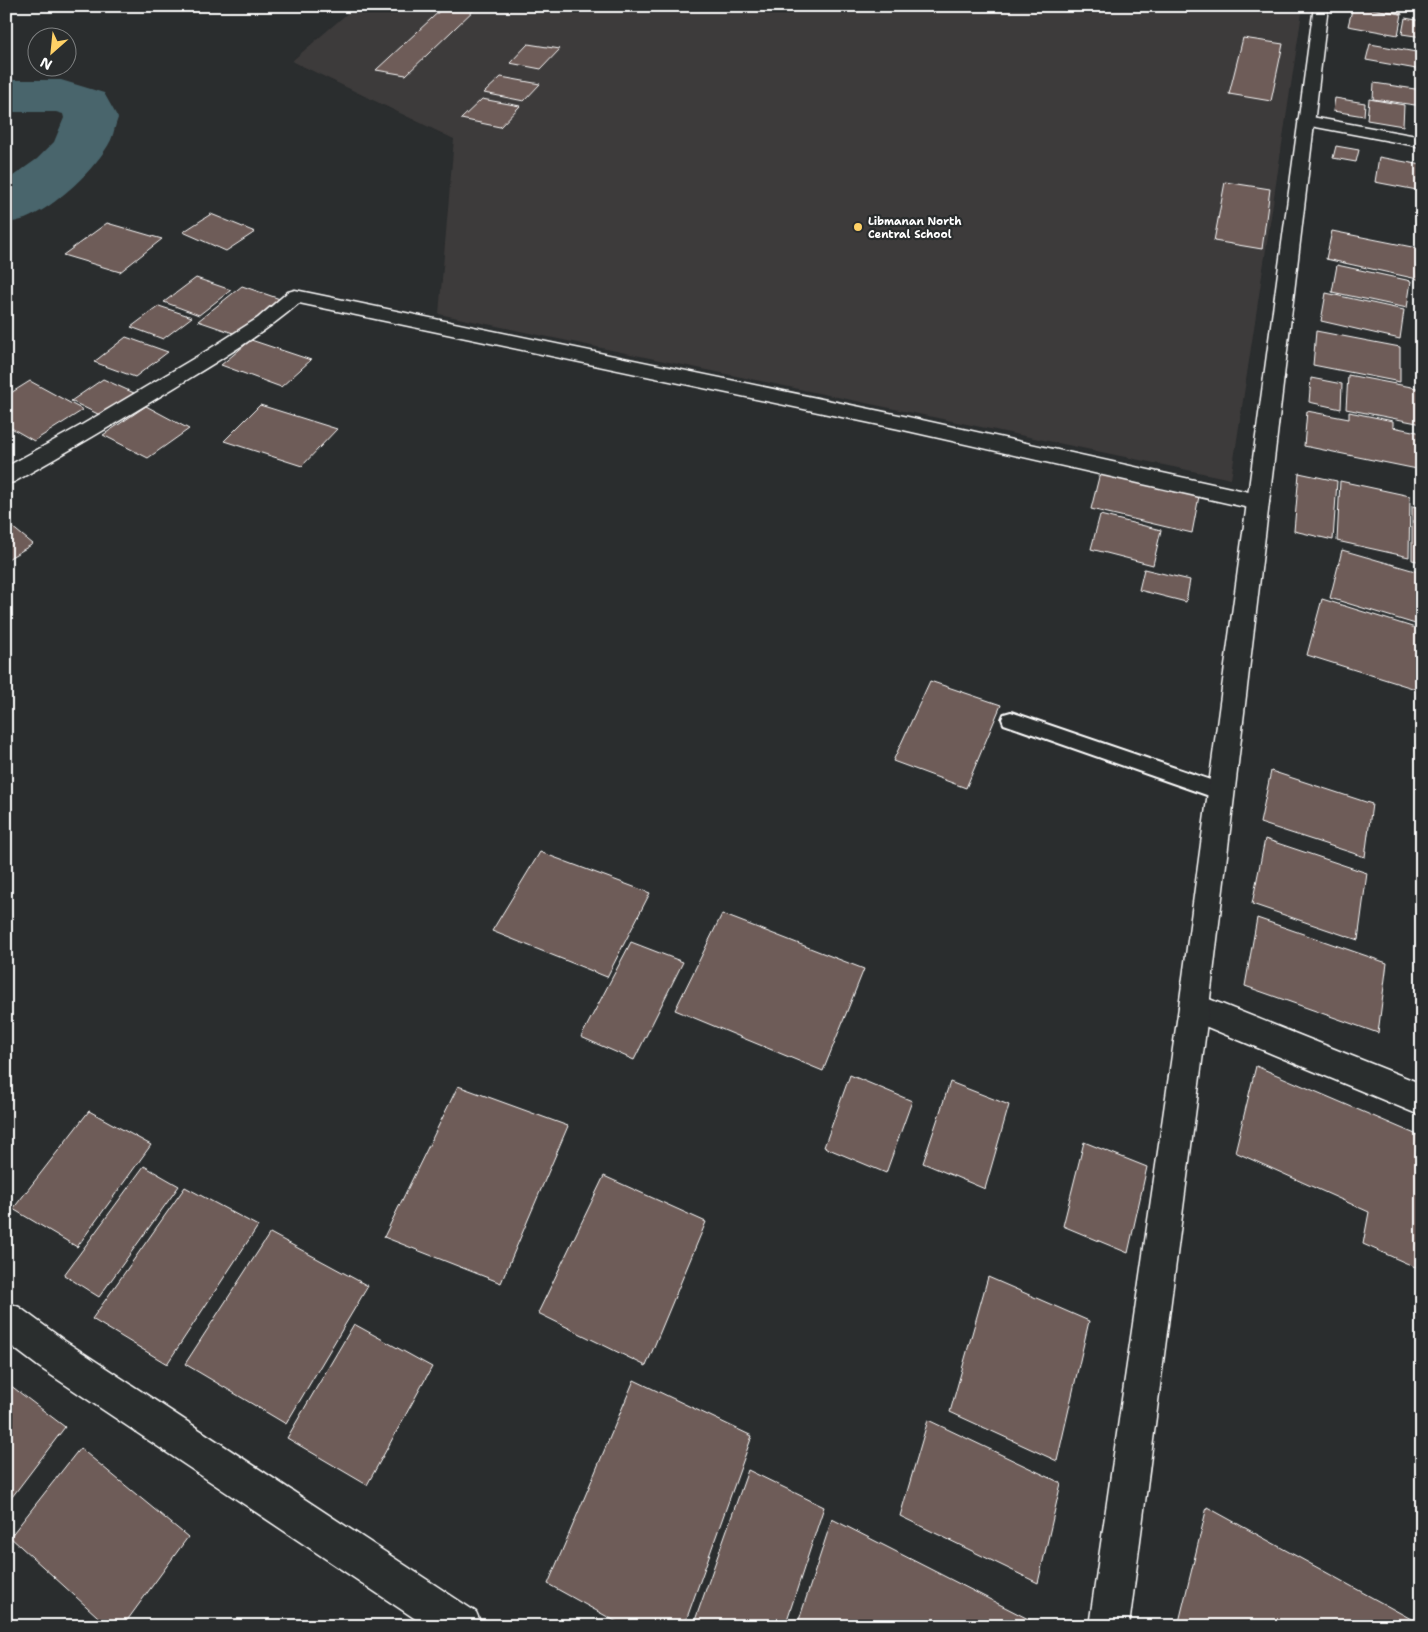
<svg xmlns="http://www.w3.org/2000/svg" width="1428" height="1632" viewBox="0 0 1428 1632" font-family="'Shantell Sans',sans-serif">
<rect width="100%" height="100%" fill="#2a2d2e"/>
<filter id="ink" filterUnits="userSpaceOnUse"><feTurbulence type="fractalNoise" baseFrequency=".02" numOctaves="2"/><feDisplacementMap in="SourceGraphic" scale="10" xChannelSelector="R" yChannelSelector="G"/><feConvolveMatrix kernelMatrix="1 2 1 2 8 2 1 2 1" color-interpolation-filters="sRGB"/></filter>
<g filter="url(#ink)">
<!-- built -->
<path fill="#3e3b3b" d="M 356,6 L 1303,6 L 1231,479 L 439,314 L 454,139 L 292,61 Z"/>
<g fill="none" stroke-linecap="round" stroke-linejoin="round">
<!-- river -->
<path fill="#48656c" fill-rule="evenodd" d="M 6,80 L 61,80 L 104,93 L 118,118 C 115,125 114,133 111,140 C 97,168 54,208 25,219 C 19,221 12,222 6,223 L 6,181 L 37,159 L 54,142 L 64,118 L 63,114 L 56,112 L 6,112 Z"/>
</g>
<!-- building -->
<path fill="#6e5c58" stroke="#fff" d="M 445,6 L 478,6 L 406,75 L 376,70 Z
M 1353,6 L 1402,14 L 1398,35 L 1348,26 Z
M 1359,6 L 1402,6 L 1401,14 Z
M 1405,18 L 1422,21 L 1422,37 L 1402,34 Z
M 1243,38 L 1283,44 L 1271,101 L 1229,94 Z
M 528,44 L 560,49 L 541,69 L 510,63 Z
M 1370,44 L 1422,53 L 1422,70 L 1366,60 Z
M 501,77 L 540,84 L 524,101 L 484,93 Z
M 1374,83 L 1422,90 L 1422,106 L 1373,99 Z
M 1335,98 L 1365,103 L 1364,116 L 1333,111 Z
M 482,99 L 520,106 L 500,127 L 461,119 Z
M 1369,99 L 1404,105 L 1403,126 L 1367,120 Z
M 1336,146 L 1359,150 L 1356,162 L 1333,158 Z
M 1379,157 L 1422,165 L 1422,191 L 1375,182 Z
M 1225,182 L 1270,189 L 1262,249 L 1214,241 Z
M 211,214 L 255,232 L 226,251 L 183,232 Z
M 107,223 L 162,239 L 120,272 L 63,255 Z
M 1332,231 L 1422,249 L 1422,280 L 1326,259 Z
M 1337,265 L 1411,281 L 1407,308 L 1332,292 Z
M 196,278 L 231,290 L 199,315 L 164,302 Z
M 242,286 L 283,300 L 239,335 L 198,321 Z
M 1326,293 L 1404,310 L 1400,339 L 1321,321 Z
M 159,306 L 192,317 L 163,339 L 131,327 Z
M 1316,331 L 1400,347 L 1400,382 L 1313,365 Z
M 126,337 L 168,352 L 135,377 L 94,362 Z
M 251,340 L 311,360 L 281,387 L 221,365 Z
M 1348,375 L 1422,389 L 1422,424 L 1346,409 Z
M 1311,378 L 1342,384 L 1341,409 L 1309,402 Z
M 103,379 L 134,393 L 102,416 L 71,401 Z
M 30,381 L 83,410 L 34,441 L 6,425 L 6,396 Z
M 260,405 L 337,429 L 302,466 L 224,441 Z
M 146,406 L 189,429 L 148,458 L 103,435 Z
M 1307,411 L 1349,419 L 1349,412 L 1393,421 L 1393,427 L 1422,433 L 1422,470 L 1304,446 Z
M 1100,473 L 1199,496 L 1192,533 L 1091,509 Z
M 1299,473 L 1337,481 L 1333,540 L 1294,531 Z
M 1340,481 L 1410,496 L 1409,557 L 1337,541 Z
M 1412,506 L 1422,508 L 1422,562 L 1412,560 Z
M 1100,515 L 1161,530 L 1153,565 L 1091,549 Z
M 6,522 L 33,544 L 6,560 Z
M 1342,550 L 1422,573 L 1422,626 L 1330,598 Z
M 1144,569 L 1190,580 L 1186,602 L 1139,590 Z
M 1322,599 L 1422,630 L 1422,691 L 1307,655 Z
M 930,681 L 1001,705 L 966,788 L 893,761 Z
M 1271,771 L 1372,804 L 1365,857 L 1260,823 Z
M 1265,839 L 1367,873 L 1358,940 L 1252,904 Z
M 540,852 L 650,893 L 607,977 L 492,931 Z
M 722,914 L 864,969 L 823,1071 L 675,1010 Z
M 1257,918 L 1387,963 L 1378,1033 L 1245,986 Z
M 631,942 L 683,962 L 634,1060 L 581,1037 Z
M 1256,1066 L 1422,1137 L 1422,1270 L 1363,1244 L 1369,1212 L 1235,1152 Z
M 850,1075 L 912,1101 L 886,1173 L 824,1147 Z
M 950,1082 L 1009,1105 L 985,1189 L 923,1163 Z
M 458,1086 L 568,1126 L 501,1283 L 384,1237 Z
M 89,1111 L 151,1145 L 77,1247 L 13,1209 Z
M 1084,1142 L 1147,1167 L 1128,1253 L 1063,1226 Z
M 144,1166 L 179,1186 L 99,1297 L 64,1275 Z
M 604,1176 L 706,1222 L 646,1366 L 538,1313 Z
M 185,1187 L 258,1226 L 167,1364 L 92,1319 Z
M 270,1233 L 368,1286 L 286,1424 L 185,1364 Z
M 988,1277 L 1089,1321 L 1057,1461 L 950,1412 Z
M 354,1324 L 432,1367 L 367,1485 L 287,1438 Z
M 634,1380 L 752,1436 L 684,1626 L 624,1626 L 548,1584 Z
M 6,1382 L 65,1427 L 9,1501 L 6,1499 Z
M 928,1420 L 1061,1483 L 1038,1583 L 900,1516 Z
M 80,1448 L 188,1537 L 123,1626 L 108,1626 L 10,1537 Z
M 748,1470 L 824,1507 L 785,1626 L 693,1626 Z
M 1207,1507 L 1422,1625 L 1422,1626 L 1178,1626 Z
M 832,1519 L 1042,1626 L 797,1626 Z"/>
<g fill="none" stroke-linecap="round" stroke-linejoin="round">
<!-- lane casing -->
<g stroke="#fff" stroke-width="4">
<path id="lane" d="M 1011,712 L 1228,786 L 1231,792 L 1228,798 L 1221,800 L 1004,724 L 1002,719 L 1004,714 Z"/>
</g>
<!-- street casing -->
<g stroke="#fff" stroke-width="3">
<path id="street" d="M 1306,116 L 1422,137 L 1422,147 L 1300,124 L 1298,121 L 1300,118 Z
M 295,290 L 899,415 L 1258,494 L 1266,497 L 1269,502 L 1266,507 L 1258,510 L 899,429 L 299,303 C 262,335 219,360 177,386 C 123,419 69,451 14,482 L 6,484 L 6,467 L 80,426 L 208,350 L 258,318 L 288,292 Z
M 1194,993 L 1422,1084 L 1422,1116 L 1183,1017 L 1179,1007 L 1183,997 Z
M 6,1302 L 19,1307 L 65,1341 L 476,1612 L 482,1626 L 426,1626 L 39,1367 L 6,1342 Z"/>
</g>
<!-- secondary casing -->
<g stroke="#fff" stroke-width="3">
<path id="secondary" d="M 1314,6 L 1328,6 L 1209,1007 L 1129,1626 L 1089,1626 L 1179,1007 Z"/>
</g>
<!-- lane -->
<use href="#lane" fill="#2a2d2e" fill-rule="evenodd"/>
<!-- street -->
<use href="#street" fill="#2a2d2e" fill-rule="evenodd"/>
<!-- secondary -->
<use href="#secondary" fill="#2a2d2e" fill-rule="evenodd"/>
</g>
</g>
<!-- markers -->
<circle fill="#ffd166" stroke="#2a2d2e" stroke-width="2" cx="858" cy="227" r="5"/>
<g text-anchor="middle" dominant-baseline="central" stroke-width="4.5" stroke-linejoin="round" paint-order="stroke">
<!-- far-poi labels -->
<g font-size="11" font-weight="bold" fill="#fff" stroke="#2a2d2e" text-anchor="start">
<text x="868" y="221">Libmanan North<tspan x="868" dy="13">Central School</tspan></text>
</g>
</g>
<!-- margin -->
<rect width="1428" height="1632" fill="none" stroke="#2a2d2e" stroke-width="25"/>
<rect x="12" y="12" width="1403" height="1607" fill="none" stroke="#fff" stroke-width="2" filter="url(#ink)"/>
<!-- north arrow -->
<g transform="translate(52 52) rotate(207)"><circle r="24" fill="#2a2d2e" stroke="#7f8182"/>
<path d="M0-4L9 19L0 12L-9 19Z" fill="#ffd166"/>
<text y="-8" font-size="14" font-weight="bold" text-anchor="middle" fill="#ffffff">N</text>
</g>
</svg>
